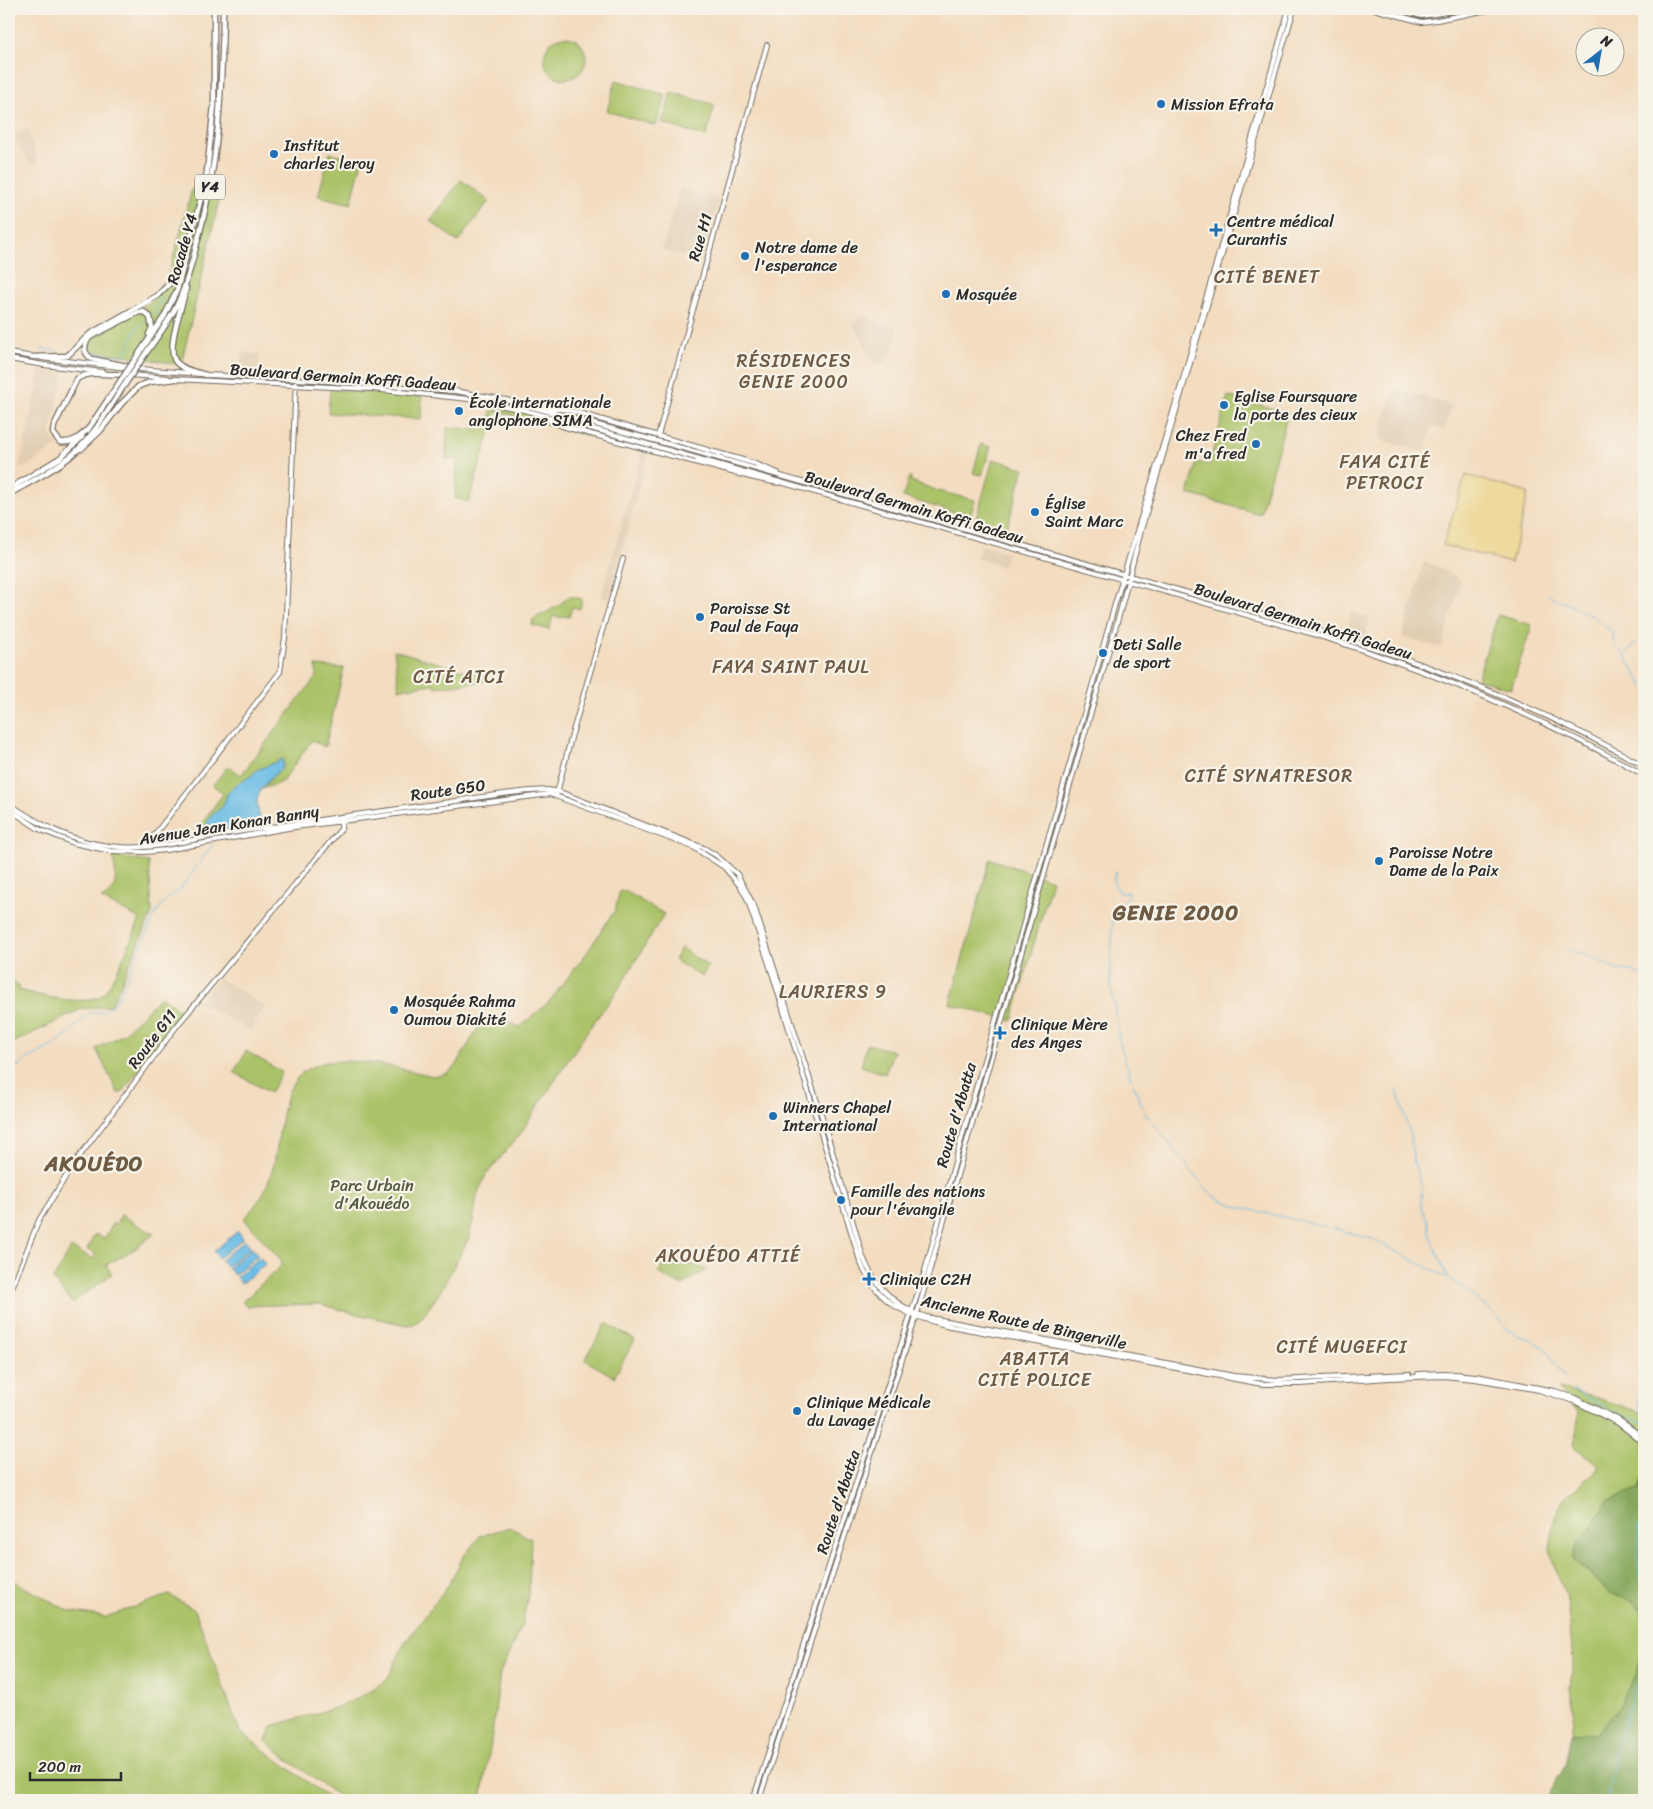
<svg xmlns="http://www.w3.org/2000/svg" width="1653" height="1809" viewBox="0 0 1653 1809" font-family="Sriracha,sans-serif">
<rect width="100%" height="100%" fill="#f7f3e8"/>
<filter id="ink" filterUnits="userSpaceOnUse"><feTurbulence type="fractalNoise" baseFrequency=".02" numOctaves="2"/><feDisplacementMap in="SourceGraphic" scale="10" xChannelSelector="R" yChannelSelector="G"/><feConvolveMatrix kernelMatrix="1 2 1 2 8 2 1 2 1" color-interpolation-filters="sRGB"/></filter>
<filter id="wash" filterUnits="userSpaceOnUse"><feTurbulence type="fractalNoise" baseFrequency=".0096" numOctaves="4" result="noise"/><feDisplacementMap in="SourceGraphic" scale="20" xChannelSelector="R" yChannelSelector="G"/><feGaussianBlur stdDeviation="1.12" result="paint"/><feColorMatrix in="noise" values="0 0 0 0 0 0 0 0 0 0 0 0 0 0 0 0 0 1.4 0 .05"/><feComposite in="paint" operator="in"/></filter>
<g filter="url(#wash)">
<rect width="100%" height="100%" fill="#f3dcbf"/>
<!-- built -->
<path fill="#e1cdb2" d="M 27,129 L 39,162 L 30,165 L 13,136 Z
M 680,188 L 719,199 L 701,261 L 662,250 Z
M 864,316 L 870,317 L 870,319 L 898,327 L 891,356 L 882,364 L 881,363 L 876,365 L 853,324 L 857,322 L 856,320 Z
M 242,352 L 259,355 L 259,375 L 237,374 Z
M 41,370 L 64,375 L 50,433 L 57,446 L 26,467 L 19,468 Z
M 1394,388 L 1452,405 L 1445,430 L 1432,426 L 1424,452 L 1379,439 Z
M 602,433 L 650,447 L 609,599 L 601,597 L 642,451 L 601,439 Z
M 982,545 L 1007,552 L 1002,567 L 976,558 Z
M 1424,562 L 1439,567 L 1461,580 L 1442,648 L 1402,637 Z
M 1352,612 L 1370,618 L 1364,640 L 1346,634 Z
M 219,978 L 265,1006 L 251,1031 L 198,1002 Z"/>
<!-- green -->
<path fill="#aac268" stroke="#6a764a" d="M544 58a21 21 0 1 1 42 0a21 21 0 1 1-42 0Z
M 616,80 L 666,95 L 656,126 L 607,111 Z
M 671,92 L 715,105 L 706,137 L 662,123 Z
M 330,153 L 362,161 L 351,204 L 318,196 Z
M 461,180 L 489,201 L 458,242 L 430,221 Z
M 192,189 L 220,197 L 181,365 L 130,356 L 89,351 L 87,349 L 92,334 L 153,301 L 168,277 Z
M 330,389 L 422,397 L 421,419 L 328,413 Z
M 1228,396 L 1288,413 L 1260,514 L 1188,494 L 1197,462 L 1209,465 Z
M 493,404 L 602,433 L 601,439 L 496,411 L 469,502 L 455,498 L 457,460 L 446,459 L 447,428 L 487,429 Z
M 981,444 L 991,447 L 982,475 L 973,473 Z
M 993,459 L 1024,468 L 1007,528 L 976,519 Z
M 909,477 L 911,478 L 911,481 L 941,492 L 975,500 L 970,517 L 903,497 Z
M 570,596 L 582,599 L 580,609 L 572,607 L 569,617 L 563,616 L 562,618 L 553,616 L 549,630 L 532,625 L 533,619 C 541,615 549,611 556,607 C 561,604 565,599 570,596 Z
M 1498,615 L 1532,625 L 1511,689 L 1477,679 Z
M 394,650 L 489,678 L 490,681 L 435,687 L 434,684 L 399,689 Z
M 316,666 L 344,668 L 325,747 L 312,740 L 282,782 L 262,789 L 272,777 L 282,768 L 283,760 L 257,770 L 251,776 L 234,786 L 228,792 L 223,806 L 220,831 L 227,833 L 192,836 L 223,794 L 213,785 L 228,766 L 241,775 L 316,677 Z
M 113,856 L 149,862 L 152,913 L 111,1006 L 82,1009 L 9,1045 L 9,979 L 20,986 L 18,990 C 40,995 77,1006 99,997 C 112,991 133,934 140,919 L 101,899 C 121,889 115,875 113,856 Z
M 990,859 L 1052,880 L 1012,1021 L 950,1004 Z
M 620,891 L 625,891 L 664,914 L 618,990 L 588,1030 L 518,1137 L 486,1175 L 477,1195 L 475,1211 L 469,1238 L 439,1294 L 420,1320 L 414,1324 L 407,1325 L 352,1313 L 320,1304 L 247,1306 L 242,1302 L 281,1266 L 282,1261 L 244,1219 C 253,1208 262,1198 267,1185 C 289,1136 266,1060 344,1061 C 375,1061 404,1070 434,1076 C 444,1075 449,1073 456,1066 L 483,1019 L 495,1016 L 520,1027 L 548,1003 L 586,954 L 615,910 Z
M 681,948 L 708,966 L 702,977 L 674,960 Z
M 161,996 L 181,1011 L 122,1093 L 118,1093 L 96,1049 L 123,1034 Z
M 867,1044 L 894,1051 L 885,1074 L 861,1066 Z
M 246,1051 L 282,1072 L 270,1093 L 234,1072 Z
M 121,1215 L 154,1234 L 135,1249 L 106,1265 L 112,1274 L 72,1303 L 53,1280 L 71,1248 L 93,1259 L 96,1254 L 87,1250 L 95,1234 L 105,1238 L 113,1223 L 116,1224 Z
M 668,1256 L 707,1270 L 686,1282 L 683,1286 L 658,1273 Z
M 606,1323 L 635,1340 L 614,1377 L 585,1360 Z
M 1558,1389 L 1594,1397 L 1644,1413 L 1644,1472 L 1639,1490 L 1608,1501 L 1591,1529 L 1578,1543 L 1572,1560 L 1583,1568 L 1610,1594 L 1634,1601 L 1641,1610 L 1644,1620 L 1644,1644 L 1636,1673 L 1626,1689 L 1620,1706 L 1595,1735 L 1571,1732 L 1574,1711 L 1570,1688 L 1573,1662 L 1570,1626 L 1565,1593 L 1555,1569 L 1550,1548 L 1555,1517 L 1564,1498 L 1594,1473 L 1599,1465 L 1574,1447 L 1579,1413 Z
M 510,1527 L 531,1539 L 529,1590 L 523,1622 L 500,1673 L 491,1743 L 481,1800 L 344,1800 L 288,1760 L 266,1741 L 272,1726 L 338,1707 L 360,1697 L 387,1680 L 404,1644 L 449,1584 L 463,1557 L 480,1536 Z
M 9,1577 L 24,1587 L 69,1611 L 106,1617 L 169,1595 L 195,1610 L 240,1732 L 332,1800 L 9,1800 Z"/>
<!-- forest -->
<path fill="#87a85c" stroke="#596a44" d="M 1644,1472 L 1644,1620 L 1641,1610 L 1634,1601 L 1610,1594 L 1583,1568 L 1572,1560 L 1578,1543 L 1591,1529 L 1608,1501 L 1639,1490 Z
M 1644,1644 L 1644,1800 L 1545,1800 L 1565,1766 L 1571,1732 L 1595,1734 L 1620,1706 L 1626,1689 L 1636,1673 Z"/>
<!-- sand -->
<path fill="#eeda9e" stroke="#8c8264" d="M 1466,475 L 1528,493 L 1511,563 L 1443,545 Z"/>
<!-- water -->
<path fill="#69bce5" stroke="#4a7488" d="M 283,759 L 282,768 C 274,775 258,788 257,800 C 257,807 260,816 260,824 L 253,828 L 227,833 L 220,831 L 207,833 L 205,832 L 206,825 L 211,816 L 223,806 L 228,792 L 234,786 L 251,776 L 257,770 Z
M 238,1231 L 243,1238 L 219,1258 L 214,1251 Z
M 245,1240 L 251,1247 L 226,1267 L 221,1260 Z
M 252,1248 L 258,1255 L 234,1275 L 228,1268 Z
M 260,1257 L 265,1264 L 241,1284 L 236,1277 Z"/>
<g fill="none" stroke-linecap="round" stroke-linejoin="round">
<!-- stream -->
<path stroke="#69bce5" stroke-width="1" d="M 154,315 L 162,297
M 41,349 L 57,351
M 88,352 L 124,356 L 136,329 L 146,320
M 1547,594 L 1578,609 L 1595,618 L 1612,632 L 1615,646 L 1625,656 L 1644,687
M 1625,655 L 1644,633
M 1117,871 L 1114,876 L 1114,883 L 1119,893 L 1128,892 L 1128,896 C 1122,902 1119,909 1113,915 L 1110,983 L 1113,996 L 1119,1041 L 1131,1078
M 1569,950 L 1592,957 L 1617,970 L 1632,971 L 1644,976
M 9,1064 L 20,1066 L 26,1060 L 56,1044 L 90,1013 L 103,1012 L 117,1000 L 153,918 L 160,907 L 169,897 L 180,890 L 214,843
M 1133,1083 L 1145,1113 L 1205,1188 L 1221,1200 L 1239,1207 L 1327,1227
M 1397,1090 L 1410,1134 L 1414,1164 L 1422,1186 L 1421,1206 L 1428,1222 L 1430,1236 L 1448,1277
M 1332,1228 L 1372,1239 L 1448,1278 L 1462,1287 L 1497,1316 L 1507,1329 L 1518,1336 L 1531,1339 L 1546,1349 L 1565,1378
M 1644,1231 L 1644,1236
M 1644,1371 C 1637,1387 1637,1404 1644,1420
M 1573,1390 L 1627,1418 L 1644,1423
M 1644,1515 C 1635,1531 1634,1568 1644,1584
M 1607,1800 C 1614,1754 1626,1709 1644,1666"/>
</g>
</g>
<g filter="url(#ink)">
<g fill="none" stroke-linecap="round" stroke-linejoin="round">
<!-- secondary casing -->
<g stroke="#71695f" stroke-width="6">
<path id="secondary" d="M 1374,9 L 1422,22 L 1437,20 L 1493,9
M 1394,9 L 1422,16 L 1464,9
M 206,375 L 315,380 L 455,391 L 506,400 L 613,429
M 175,379 L 372,389 L 469,399 L 524,410 L 612,434
M 540,407 L 568,410 L 753,463 L 778,473
M 537,416 L 565,427 L 754,478 L 778,483
M 654,450 L 767,45
M 697,452 L 1304,626 C 1422,661 1537,705 1644,766
M 696,458 L 1310,633 C 1427,669 1538,715 1644,775
M 557,793 L 571,738 L 623,559
M 9,804 C 40,825 71,841 109,846 C 153,852 194,838 237,832 C 305,822 374,812 443,803 C 477,798 513,791 548,790 L 560,792 L 704,848 L 717,856 L 737,874 L 754,906 L 823,1120 L 863,1257 C 875,1287 896,1307 926,1317 L 1234,1376 L 1278,1380 L 1409,1374
M 9,809 L 39,829 L 73,843 L 111,851 L 145,852 L 166,850 L 288,828 L 550,794 L 693,847 L 724,867 L 741,887 L 747,898 L 773,976 L 860,1261 C 877,1305 908,1316 950,1326 L 1262,1384 L 1301,1384 L 1389,1378 L 1443,1376 L 1475,1379 L 1517,1386 L 1539,1390 L 1574,1401 L 1618,1423 L 1644,1443
M 145,847 L 280,672 L 285,638 L 296,379
M 9,1295 L 39,1220 L 73,1165 L 176,1027 L 341,829 L 342,819
M 1418,1374 L 1444,1373 L 1476,1376 L 1555,1391 L 1575,1398 L 1619,1420 L 1644,1438
M 753,1800 L 924,1274 L 964,1130 L 1091,690 L 1115,604 L 1183,379 L 1289,9
M 759,1800 L 917,1314 L 1120,612 L 1142,527 L 1294,9"/>
</g>
<!-- primary casing -->
<g stroke="#71695f" stroke-width="6">
<path id="primary" d="M 9,353 L 34,357
M 41,358 L 128,368
M 9,359 L 44,365 L 103,372
M 140,369 L 200,374
M 130,375 L 168,378"/>
</g>
<!-- highway casing -->
<g stroke="#71695f" stroke-width="7">
<path id="highway" d="M 186,288 C 183,305 165,349 176,362 C 183,370 196,372 206,375
M 140,352 L 164,317 L 177,290 L 203,190 L 207,172 L 214,105 L 214,9
M 146,353 C 157,337 169,322 177,305 C 186,287 191,266 196,247 C 219,166 222,91 223,9
M 33,357 L 67,356 L 90,334 L 157,296 L 172,281 L 183,263
M 141,369 L 92,359 C 83,353 83,345 90,337 L 139,312 L 144,312 L 150,317 L 152,328 L 149,334
M 88,429 C 80,437 72,444 60,442 L 53,433 L 54,426 L 77,379 C 89,370 113,375 128,375
M 87,431 L 115,389
M 81,449 L 100,431 L 121,404 L 139,386 L 150,382 L 175,379
M 9,489 L 60,458 L 82,437
M 9,494 C 30,482 53,471 72,455 C 92,438 107,412 121,390"/>
</g>
<!-- secondary -->
<use href="#secondary" stroke="#fff" stroke-width="4"/>
<!-- primary -->
<use href="#primary" stroke="#fff" stroke-width="4"/>
<!-- highway -->
<use href="#highway" stroke="#fff" stroke-width="4.5"/>
<!-- secondary-bridge casing -->
<g stroke="#71695f" stroke-width="6" stroke-linecap="butt">
<path id="secondary-bridge" d="M 613,429 L 697,452
M 612,434 L 696,458"/>
</g>
<!-- highway-bridge casing -->
<g stroke="#71695f" stroke-width="7" stroke-linecap="butt">
<path id="highway-bridge" d="M 115,389 L 140,352
M 121,390 L 146,353"/>
</g>
<!-- secondary-bridge -->
<use href="#secondary-bridge" stroke="#fff" stroke-width="4"/>
<!-- highway-bridge -->
<use href="#highway-bridge" stroke="#fff" stroke-width="4.5"/>
</g>
</g>
<!-- markers -->
<g fill="#1f6fb2" stroke="#f7f3e8" stroke-width="2">
<circle cx="1161" cy="104" r="5"/>
<circle cx="274" cy="154" r="5"/>
<path d="M1213.5 222.5h5v5h5v5h-5v5h-5v-5h-5v-5h5z"/>
<circle cx="745" cy="256" r="5"/>
<circle cx="946" cy="294" r="5"/>
<circle cx="1224" cy="405" r="5"/>
<circle cx="459" cy="411" r="5"/>
<circle cx="1256" cy="444" r="5"/>
<circle cx="1035" cy="512" r="5"/>
<circle cx="700" cy="617" r="5"/>
<circle cx="1103" cy="653" r="5"/>
<circle cx="1379" cy="861" r="5"/>
<circle cx="394" cy="1010" r="5"/>
<path d="M997.5 1025.5h5v5h5v5h-5v5h-5v-5h-5v-5h5z"/>
<circle cx="773" cy="1116" r="5"/>
<circle cx="841" cy="1200" r="5"/>
<path d="M866.5 1271.5h5v5h5v5h-5v5h-5v-5h-5v-5h5z"/>
<circle cx="797" cy="1411" r="5"/>
</g>
<g text-anchor="middle" dominant-baseline="central" stroke-width="4.5" stroke-linejoin="round" paint-order="stroke">
<!-- shield labels -->
<rect fill="#f7f3e8" stroke="#686764" stroke-width="1" x="195" y="174.5" width="30" height="25" rx="4"/>
<g font-size="15" font-weight="bold" fill="#2b2b2b">
<text x="210" y="187">Y4</text>
</g>
<!-- poi labels -->
<g font-size="16" fill="#2b2b2b" stroke="#f7f3e8" text-anchor="start">
<text x="1171" y="104">Mission Efrata</text>
<text x="284" y="145">Institut<tspan x="284" dy="18">charles leroy</tspan></text>
<text x="1227" y="221">Centre médical<tspan x="1227" dy="18">Curantis</tspan></text>
<text x="755" y="247">Notre dame de<tspan x="755" dy="18">l'esperance</tspan></text>
<text x="956" y="294">Mosquée</text>
<text x="1234" y="396">Eglise Foursquare<tspan x="1234" dy="18">la porte des cieux</tspan></text>
<text x="469" y="402">École internationale<tspan x="469" dy="18">anglophone SIMA</tspan></text>
<text x="1246" y="435" text-anchor="end">Chez Fred<tspan x="1246" dy="18">m'a fred</tspan></text>
<text x="1045" y="503">Église<tspan x="1045" dy="18">Saint Marc</tspan></text>
<text x="710" y="608">Paroisse St<tspan x="710" dy="18">Paul de Faya</tspan></text>
<text x="1113" y="644">Deti Salle<tspan x="1113" dy="18">de sport</tspan></text>
<text x="1389" y="852">Paroisse Notre<tspan x="1389" dy="18">Dame de la Paix</tspan></text>
<text x="404" y="1001">Mosquée Rahma<tspan x="404" dy="18">Oumou Diakité</tspan></text>
<text x="1011" y="1024">Clinique Mère<tspan x="1011" dy="18">des Anges</tspan></text>
<text x="783" y="1107">Winners Chapel<tspan x="783" dy="18">International</tspan></text>
<text x="851" y="1191">Famille des nations<tspan x="851" dy="18">pour l'évangile</tspan></text>
<text x="880" y="1279">Clinique C2H</text>
<text x="807" y="1402">Clinique Médicale<tspan x="807" dy="18">du Lavage</tspan></text>
</g>
<!-- street labels -->
<g font-size="16" fill="#2b2b2b" stroke="#f7f3e8">
<text transform="translate(700 237) rotate(-74)">Rue H1</text>
<text transform="translate(182 249) rotate(-74)">Rocade Y4</text>
<text transform="translate(343 377) rotate(4)">Boulevard Germain Koffi Gadeau</text>
<text transform="translate(914 507) rotate(16)">Boulevard Germain Koffi Gadeau</text>
<text transform="translate(1303 621) rotate(17)">Boulevard Germain Koffi Gadeau</text>
<text transform="translate(448 790) rotate(-8)">Route G50</text>
<text transform="translate(229 825) rotate(-9)">Avenue Jean Konan Banny</text>
<text transform="translate(152 1039) rotate(-53)">Route G11</text>
<text transform="translate(956 1115) rotate(-74)">Route d'Abatta</text>
<text transform="translate(1024 1322) rotate(12)">Ancienne Route de Bingerville</text>
<text transform="translate(838 1502) rotate(-72)">Route d'Abatta</text>
</g>
<!-- park labels -->
<g font-size="16" fill="#51583d" stroke="#f7f3e8">
<text x="372" y="1185">Parc Urbain<tspan x="372" dy="18">d'Akouédo</tspan></text>
</g>
<!-- neighbourhood labels -->
<g font-size="18" letter-spacing="1" fill="#6f5a44" stroke="#f7f3e8">
<text x="1267" y="277">CITÉ BENET</text>
<text x="794" y="361">RÉSIDENCES<tspan x="794" dy="21">GENIE 2000</tspan></text>
<text x="1385" y="462">FAYA CITÉ<tspan x="1385" dy="21">PETROCI</tspan></text>
<text x="791" y="667">FAYA SAINT PAUL</text>
<text x="459" y="677">CITÉ ATCI</text>
<text x="1269" y="776">CITÉ SYNATRESOR</text>
<text x="833" y="992">LAURIERS 9</text>
<text x="728" y="1256">AKOUÉDO ATTIÉ</text>
<text x="1342" y="1347">CITÉ MUGEFCI</text>
<text x="1035" y="1359">ABATTA<tspan x="1035" dy="21">CITÉ POLICE</tspan></text>
</g>
<!-- district labels -->
<g font-size="21" font-weight="bold" letter-spacing="1" fill="#6f5a44" stroke="#f7f3e8">
<text x="1176" y="913">GENIE 2000</text>
<text x="94" y="1164">AKOUÉDO</text>
</g>
</g>
<!-- margin -->
<rect width="1653" height="1809" fill="none" stroke="#f7f3e8" stroke-width="30"/>
<!-- north arrow -->
<g transform="translate(1600 52) rotate(31)"><circle r="24" fill="#f7f3e8" stroke="#a5a39c"/>
<path d="M0-4L9 19L0 12L-9 19Z" fill="#1f6fb2"/>
<text y="-8" font-size="14" font-weight="bold" text-anchor="middle" fill="#2b2b2b">N</text>
</g>
<!-- scale -->
<path d="M30 1772v8h91v-8" fill="none" stroke="#2b2b2b" stroke-width="2.5"/>
<text x="38" y="1772" font-size="15" fill="#2b2b2b" stroke="#f7f3e8" stroke-width="4" paint-order="stroke">200 m</text>
</svg>
